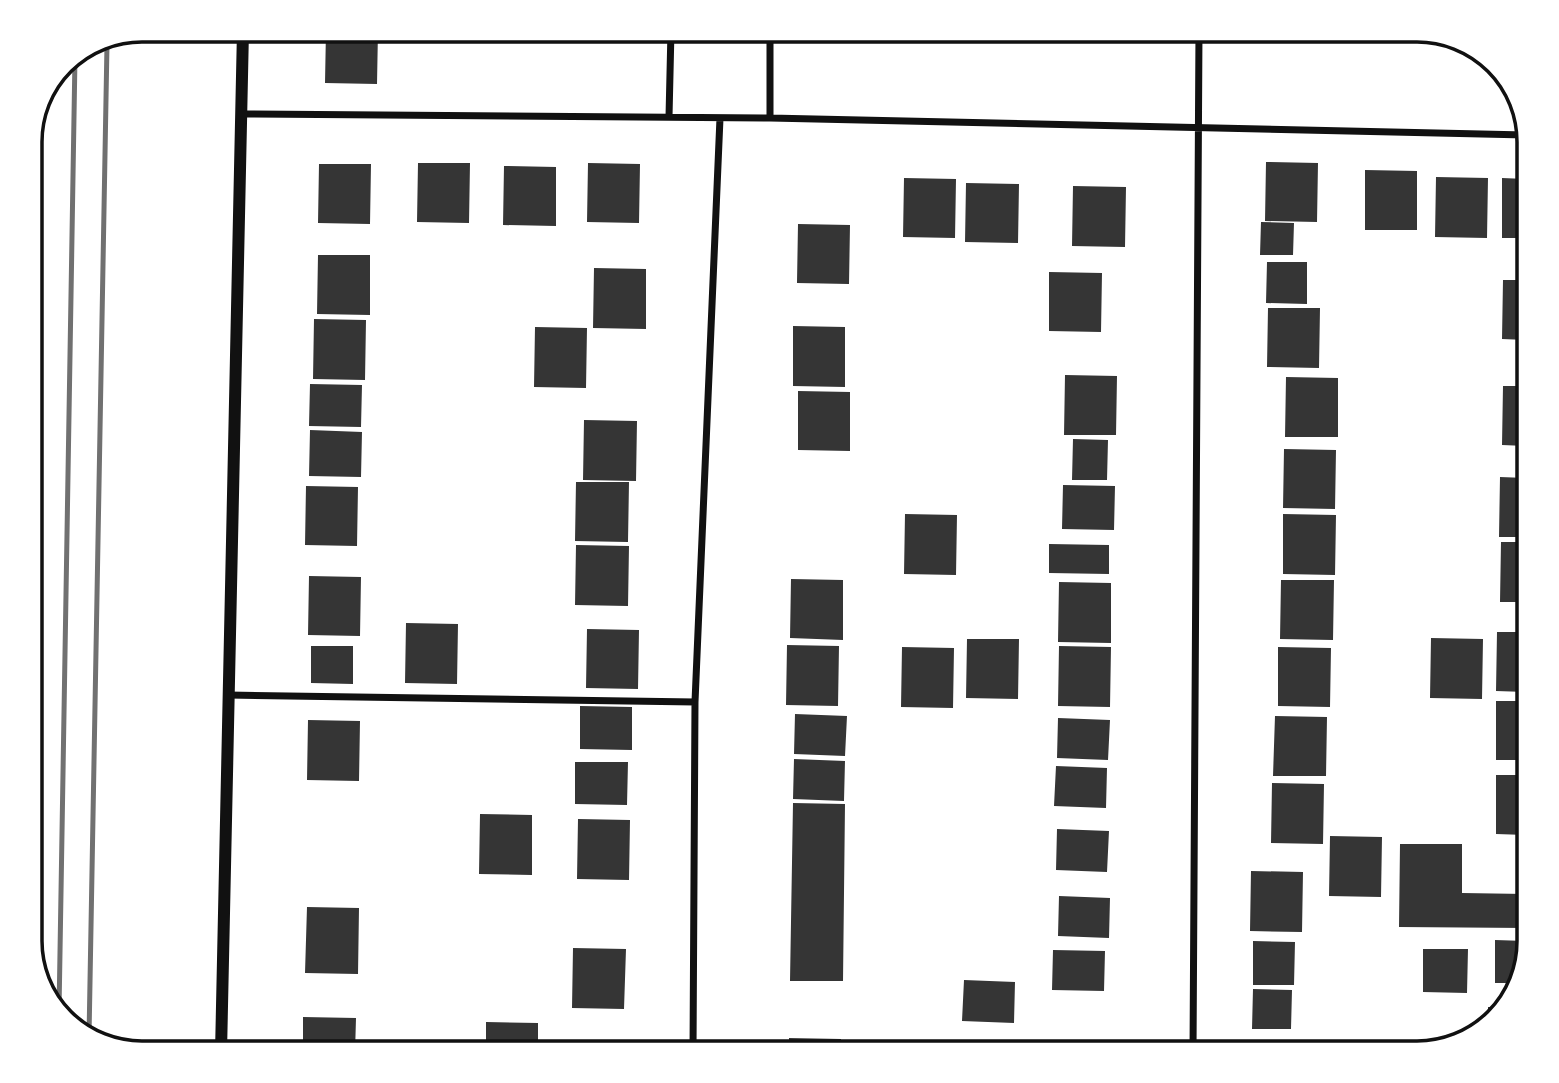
<svg xmlns="http://www.w3.org/2000/svg" width="1559" height="1083" viewBox="0 0 1559 1083" font-family="'DejaVu Sans',sans-serif">
<rect width="100%" height="100%" fill="#fff"/>
<!-- building -->
<path fill="#353535" d="M 326,30 L 378,30 L 377,84 L 325,83 Z
M 588,30 L 640,30 L 640,35 L 588,34 Z
M 914,30 L 967,30 L 966,38 L 914,37 Z
M 1266,162 L 1318,163 L 1317,222 L 1265,221 Z
M 418,163 L 470,163 L 469,223 L 417,222 Z
M 588,163 L 640,164 L 639,223 L 587,222 Z
M 319,164 L 371,164 L 370,224 L 318,223 Z
M 504,166 L 556,167 L 556,226 L 503,225 Z
M 1365,170 L 1417,171 L 1417,230 L 1365,230 Z
M 1436,177 L 1488,178 L 1487,238 L 1435,237 Z
M 904,178 L 956,179 L 955,238 L 903,237 Z
M 1502,178 L 1529,179 L 1529,238 L 1502,238 Z
M 966,183 L 1019,184 L 1018,243 L 965,242 Z
M 1073,186 L 1126,187 L 1125,247 L 1072,246 Z
M 1261,222 L 1294,223 L 1293,255 L 1260,255 Z
M 798,224 L 850,225 L 849,284 L 797,283 Z
M 318,255 L 370,255 L 370,315 L 317,314 Z
M 1267,262 L 1307,262 L 1307,304 L 1266,303 Z
M 594,268 L 646,269 L 646,329 L 593,328 Z
M 1049,272 L 1102,273 L 1101,332 L 1049,331 Z
M 1503,280 L 1529,280 L 1529,340 L 1502,339 Z
M 1268,308 L 1320,308 L 1319,368 L 1267,367 Z
M 314,319 L 366,320 L 365,380 L 313,379 Z
M 793,326 L 845,327 L 845,387 L 793,386 Z
M 535,327 L 587,328 L 586,388 L 534,387 Z
M 1065,375 L 1117,376 L 1116,435 L 1064,435 Z
M 1286,377 L 1338,378 L 1338,437 L 1285,437 Z
M 310,384 L 362,385 L 361,427 L 309,426 Z
M 1503,386 L 1529,386 L 1529,446 L 1502,445 Z
M 798,391 L 850,392 L 850,451 L 798,450 Z
M 584,420 L 637,421 L 636,481 L 583,480 Z
M 310,430 L 362,432 L 361,477 L 309,476 Z
M 1073,439 L 1108,440 L 1107,480 L 1072,480 Z
M 1284,449 L 1336,450 L 1335,509 L 1283,508 Z
M 1500,477 L 1529,478 L 1529,537 L 1499,537 Z
M 576,482 L 629,482 L 628,542 L 575,541 Z
M 1063,485 L 1115,486 L 1114,530 L 1062,529 Z
M 306,486 L 358,487 L 357,546 L 305,545 Z
M 905,514 L 957,515 L 956,575 L 904,574 Z
M 1283,514 L 1336,515 L 1335,575 L 1283,574 Z
M 1501,542 L 1529,542 L 1529,602 L 1500,602 Z
M 1049,544 L 1109,545 L 1109,574 L 1049,573 Z
M 576,545 L 629,546 L 628,606 L 575,605 Z
M 309,576 L 361,577 L 360,636 L 308,635 Z
M 791,579 L 843,580 L 843,640 L 790,638 Z
M 1281,580 L 1334,580 L 1333,640 L 1280,639 Z
M 1059,582 L 1111,583 L 1111,643 L 1058,642 Z
M 406,623 L 458,624 L 457,684 L 405,683 Z
M 587,629 L 639,630 L 638,689 L 586,688 Z
M 1497,632 L 1529,632 L 1529,692 L 1496,691 Z
M 1431,638 L 1483,639 L 1482,699 L 1430,698 Z
M 967,639 L 1019,639 L 1018,699 L 966,698 Z
M 787,645 L 839,646 L 838,706 L 786,705 Z
M 311,646 L 353,646 L 353,684 L 311,683 Z
M 1059,646 L 1111,647 L 1110,707 L 1058,706 Z
M 902,647 L 954,648 L 953,708 L 901,707 Z
M 1278,647 L 1331,648 L 1330,707 L 1278,706 Z
M 1496,701 L 1529,701 L 1529,760 L 1496,760 Z
M 580,706 L 632,707 L 632,750 L 580,749 Z
M 795,714 L 847,716 L 845,756 L 794,754 Z
M 1275,716 L 1327,717 L 1326,776 L 1273,776 Z
M 1058,718 L 1110,720 L 1108,760 L 1057,758 Z
M 308,720 L 360,721 L 359,781 L 307,780 Z
M 794,759 L 845,761 L 844,801 L 793,799 Z
M 575,762 L 628,762 L 627,805 L 575,804 Z
M 1056,766 L 1107,768 L 1106,808 L 1054,806 Z
M 1496,775 L 1529,775 L 1529,835 L 1496,834 Z
M 1272,783 L 1324,784 L 1323,844 L 1271,843 Z
M 793,803 L 845,804 L 843,981 L 790,981 Z
M 480,814 L 532,815 L 532,875 L 479,874 Z
M 578,819 L 630,820 L 629,880 L 577,879 Z
M 1057,829 L 1109,831 L 1107,872 L 1056,870 Z
M 1330,836 L 1382,837 L 1381,897 L 1329,896 Z
M 1400,844 L 1462,844 L 1462,893 L 1529,894 L 1529,928 L 1399,927 Z
M 1251,871 L 1303,872 L 1302,932 L 1250,931 Z
M 1059,896 L 1110,898 L 1109,938 L 1058,936 Z
M 307,907 L 359,908 L 358,974 L 305,973 Z
M 1495,940 L 1529,941 L 1516,983 L 1495,983 Z
M 1253,941 L 1295,942 L 1294,985 L 1253,985 Z
M 573,948 L 626,949 L 624,1009 L 572,1008 Z
M 1423,949 L 1468,949 L 1467,993 L 1423,992 Z
M 1053,950 L 1105,951 L 1104,991 L 1052,990 Z
M 964,980 L 1015,982 L 1014,1023 L 962,1021 Z
M 1253,989 L 1292,990 L 1291,1029 L 1252,1029 Z
M 1488,1007 L 1506,1007 L 1488,1024 Z
M 303,1017 L 356,1018 L 355,1053 L 303,1053 Z
M 486,1022 L 538,1023 L 538,1053 L 486,1053 Z
M 789,1038 L 841,1039 L 841,1053 L 789,1053 Z
M 1251,1046 L 1292,1046 L 1292,1053 L 1251,1053 Z"/>
<g fill="none" stroke-linecap="round" stroke-linejoin="round">
<!-- minor -->
<path stroke="#111" stroke-width="7" d="M 243,114 L 770,118 L 1528,135
M 669,117 L 671,30
M 770,118 L 770,30
M 228,695 L 695,702
M 693,1053 L 695,702 L 720,118
M 1193,1053 L 1199,30"/>
<!-- tertiary -->
<path stroke="#111" stroke-width="12" d="M 221,1053 L 243,30"/>
<!-- rail -->
<path stroke="#707070" stroke-width="5" d="M 59,1012 L 75,57
M 89,1037 L 107,44"/>
</g>
<!-- crop -->
<path d="M0 0H1559V1083H0ZM142 42H1417A100 100 0 0 1 1517 142V941A100 100 0 0 1 1417 1041H142A100 100 0 0 1 42 941V142A100 100 0 0 1 142 42Z" fill="#fff" fill-rule="evenodd"/>
<path fill="none" stroke="#111" stroke-width="3.5" d="M142 42H1417A100 100 0 0 1 1517 142V941A100 100 0 0 1 1417 1041H142A100 100 0 0 1 42 941V142A100 100 0 0 1 142 42Z"/>
</svg>
